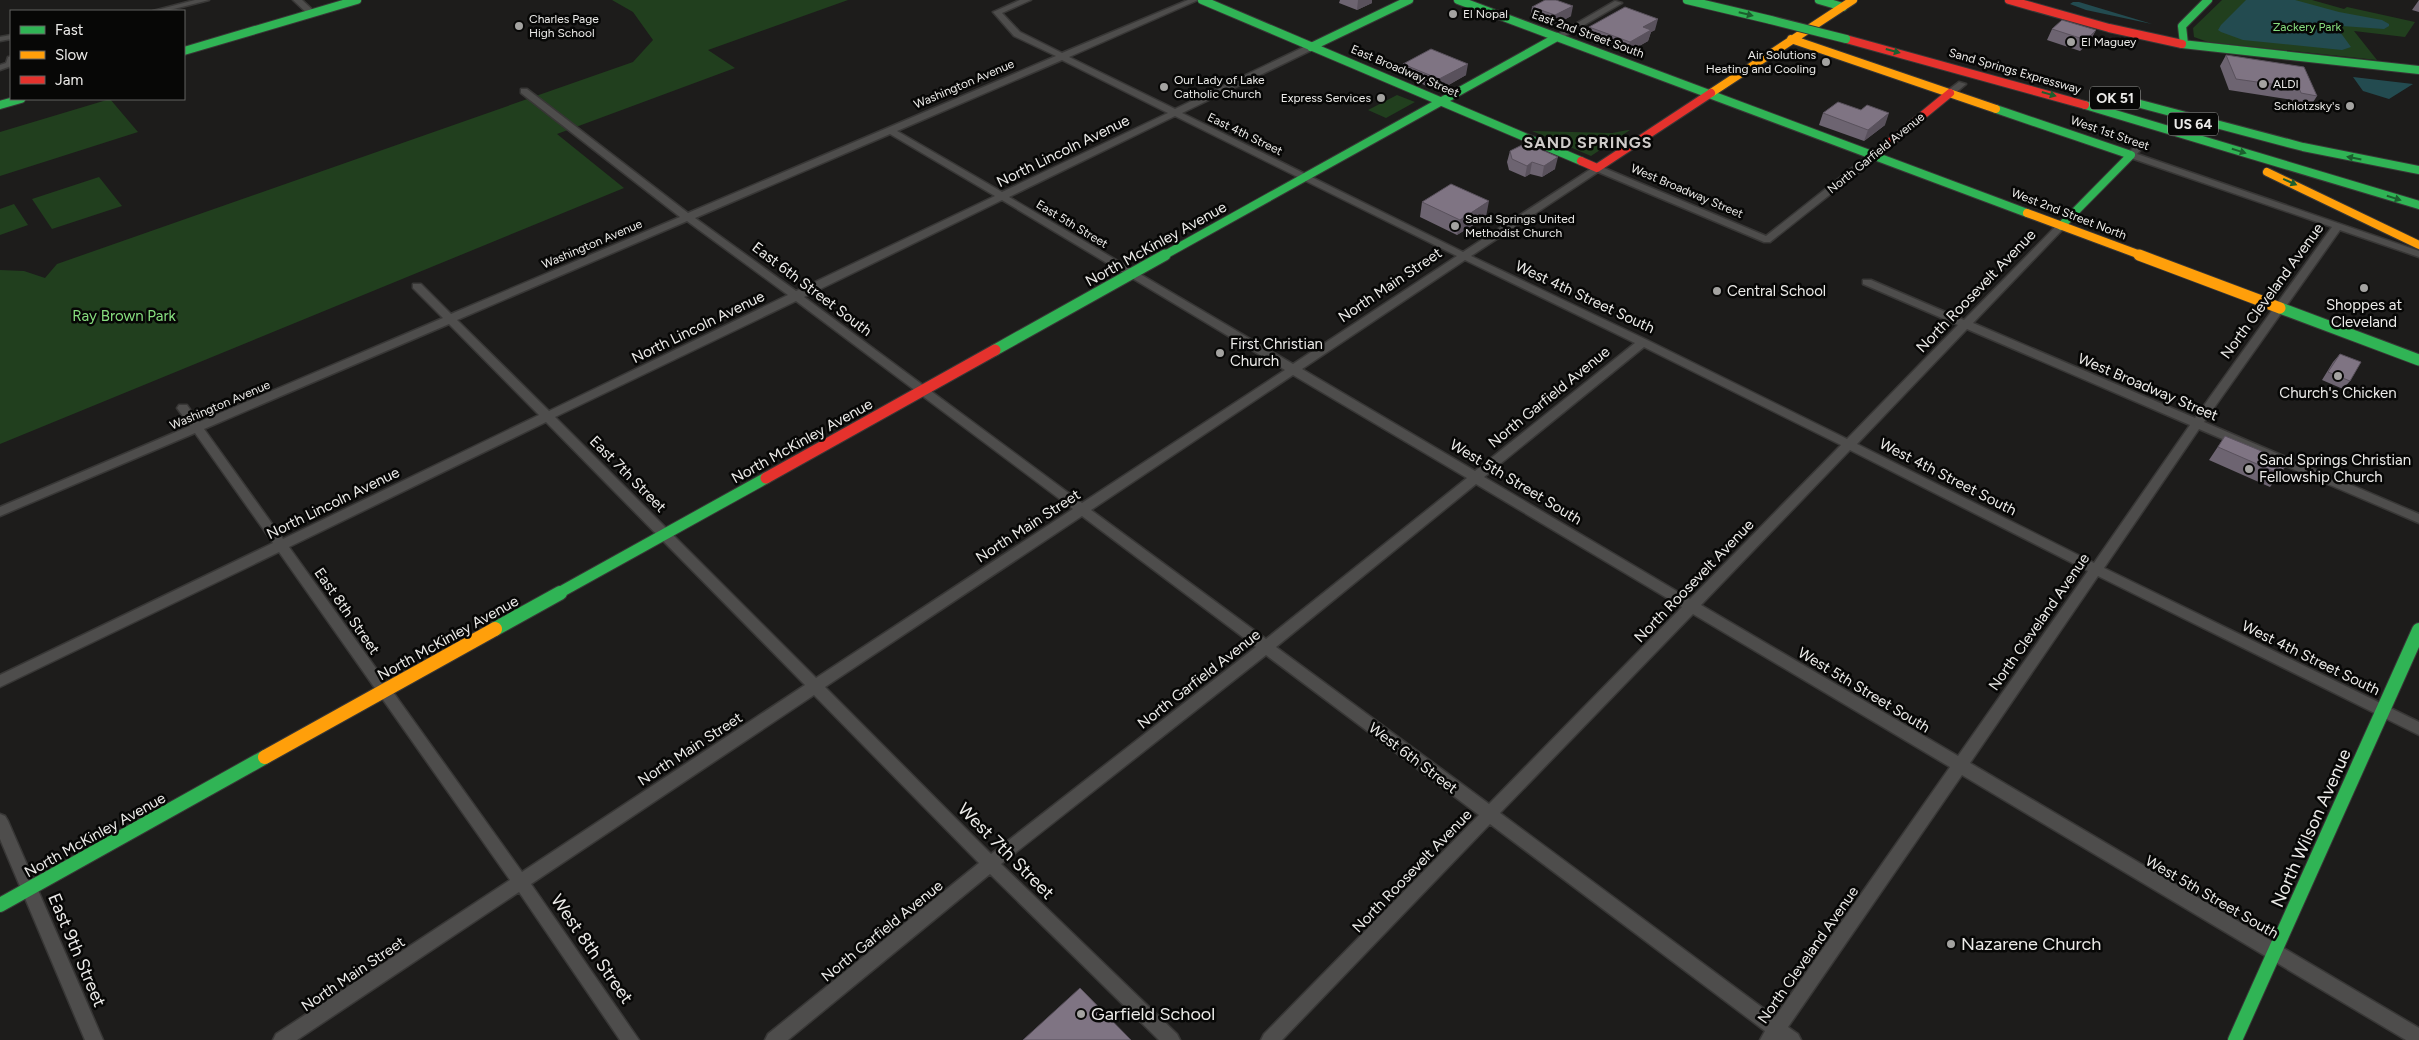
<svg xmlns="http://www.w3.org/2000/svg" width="2419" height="1040" viewBox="0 0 2419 1040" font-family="Figtree,sans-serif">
<rect width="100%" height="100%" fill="#1d1c1b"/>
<!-- green -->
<path fill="#213f1e" d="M 612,0 L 848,0 L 708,50 L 735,68 L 557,134 L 624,188 L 0,444 L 0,270 L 24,271 L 45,278 L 57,264 L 633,62 L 653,40 L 633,12 Z
M 2222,0 L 2312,0 L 2344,9 L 2347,7 L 2415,22 L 2405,37 L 2354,31 L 2377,60 L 2208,42 L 2194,37 L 2193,28 Z
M 1397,95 L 1415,102 L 1386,118 L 1368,110 Z
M 110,99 L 138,132 L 0,176 L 0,132 Z
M 1628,130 L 1630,130 L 1591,156 L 1532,131 L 1612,133 Z
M 99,177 L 122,206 L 52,229 L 32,199 Z
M 14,204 L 28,225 L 0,235 L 0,209 Z"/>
<!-- water -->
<path fill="#234b50" d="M 2246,0 L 2295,0 L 2339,12 L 2382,20 L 2389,24 L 2389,26 L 2384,29 L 2342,26 L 2338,29 L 2351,47 L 2342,50 L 2243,40 L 2221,32 L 2218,30 L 2221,25 Z
M 2073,2 L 2079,2 L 2152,24 L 2086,10 L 2070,4 Z
M 2353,77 L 2413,84 L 2389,99 L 2363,91 Z"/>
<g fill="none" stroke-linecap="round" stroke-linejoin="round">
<!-- street casing -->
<g stroke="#383736" stroke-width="3">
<path id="street" d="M 195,0 L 209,0 L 166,11 L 153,11 Z
M 293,0 L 302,0 L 316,13 L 309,15 Z
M 1020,0 L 1031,0 L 1002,13 L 1020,32 L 1062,53 L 1188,0 L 1198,0 L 1069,57 L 1175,109 L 1308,45 L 1314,45 L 1314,49 L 1182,113 L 1463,252 L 1597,165 L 1766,236 L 1870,154 L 1876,154 L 1876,158 L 1770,242 L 1764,242 L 1598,172 L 1471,256 L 1647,340 L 1847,439 L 1958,325 L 1863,284 L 1863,280 L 1871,280 L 1964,320 L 2058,224 L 2064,224 L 2064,228 L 1973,323 L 2195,418 L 2332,227 L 2128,157 L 2128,153 L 2138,143 L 2145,145 L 2137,154 L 2419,251 L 2419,257 L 2340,230 L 2204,422 L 2419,514 L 2419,523 L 2199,429 L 2104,568 L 2419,722 L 2419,735 L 2098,576 L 1970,763 L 2419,1028 L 2419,1040 L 2406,1040 L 1962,775 L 1788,1027 L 1798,1034 L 1801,1040 L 1760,1040 L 1765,1031 L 1490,824 L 1282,1040 L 1261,1040 L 1264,1034 L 1479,815 L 1266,655 L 1001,864 L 1177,1034 L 1180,1040 L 1159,1040 L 990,874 L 788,1040 L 765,1040 L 768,1034 L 979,863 L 814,695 L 531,884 L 639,1040 L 620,1040 L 519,892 L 297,1040 L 273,1040 L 276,1034 L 510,880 L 279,552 L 0,687 L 0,675 L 273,543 L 195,433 L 0,516 L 0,507 L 190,426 L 177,408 L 179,405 L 187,405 L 199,422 L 443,318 L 413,288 L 413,284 L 421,284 L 451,314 L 680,217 L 521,93 L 521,89 L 527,89 L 688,213 L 1056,56 L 1014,36 L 993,12 ZM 1062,60 L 1168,113 L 1002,192 L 897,131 ZM 1175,116 L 1457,256 L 1293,364 L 1009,197 ZM 890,134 L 995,196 L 796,291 L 695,218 ZM 1002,200 L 1285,370 L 1082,503 L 804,297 ZM 687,221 L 788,295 L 549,411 L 457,320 ZM 1465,260 L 1635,343 L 1475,471 L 1302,369 ZM 796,301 L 1073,509 L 816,678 L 555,417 ZM 449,324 L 539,415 L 283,539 L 204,429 ZM 1967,329 L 2190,425 L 2094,563 L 1857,444 ZM 1644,347 L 1841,445 L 1690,599 L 1484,477 ZM 1293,375 L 1467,478 L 1266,639 L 1091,510 ZM 546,422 L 805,685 L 522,872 L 289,547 ZM 1850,450 L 2088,571 L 1958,756 L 1701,605 ZM 1476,484 L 1682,607 L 1489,804 L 1276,647 ZM 1082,516 L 1256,647 L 991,854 L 825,687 ZM 1693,614 L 1950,767 L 1775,1017 L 1500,813 Z
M 1615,1 L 1622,3 L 1560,39 L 1553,37 Z
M 11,35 L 11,39 L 0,41 L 0,37 Z
M 8,57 L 11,57 L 11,66 L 0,70 L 0,65 L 6,63 Z
M 1959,82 L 1966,84 L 1953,95 L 1947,95 L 1947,91 Z
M 0,814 L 5,816 L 8,821 L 103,1040 L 85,1040 L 0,839 Z"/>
</g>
<!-- fast-far2 casing -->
<g stroke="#383736" stroke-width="10">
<path id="fast-far2" d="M 1202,0 L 1581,161
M 1458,0 L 2027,213
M 1687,0 L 1771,20
M 1819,0 L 1843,7
M 2182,44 L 2419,70
M 2184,44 L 2182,26 L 2208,0
M 1311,47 L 1409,0
M 184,51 L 357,0
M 2099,93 L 2303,147 L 2419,170
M 0,105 L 21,99
M 2085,105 L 2419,205
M 1996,109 L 2131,155 L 2061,226
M 1163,256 L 1557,37"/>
</g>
<!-- fast-far1 casing -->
<g stroke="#383736" stroke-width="13">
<path id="fast-far1" d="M 2280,308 L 2419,360
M 995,350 L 1165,255
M 557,594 L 766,478"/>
</g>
<!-- fast casing -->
<g stroke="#383736" stroke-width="16">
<path id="fast" d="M 495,629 L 560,593
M 0,905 L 265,757
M 2235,1040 L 2419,630"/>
</g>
<!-- slow-far2 casing -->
<g stroke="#383736" stroke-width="10">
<path id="slow-far2" d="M 1791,39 L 1996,109
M 1711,93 L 1853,0
M 2267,172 L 2419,245
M 2027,213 L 2143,256"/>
</g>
<!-- slow-far1 casing -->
<g stroke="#383736" stroke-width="13">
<path id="slow-far1" d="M 2139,255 L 2280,308"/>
</g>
<!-- slow casing -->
<g stroke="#383736" stroke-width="16">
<path id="slow" d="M 265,757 L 495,629"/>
</g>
<!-- jam-far1 casing -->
<g stroke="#383736" stroke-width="10">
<path id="jam-far1" d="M 2009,0 L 2109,28 L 2182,44
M 1846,39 L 2085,105
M 1873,156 L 1950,93
M 1581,161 L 1597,168 L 1711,93"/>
</g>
<!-- jam casing -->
<g stroke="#383736" stroke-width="13">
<path id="jam" d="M 766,478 L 995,350"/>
</g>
<!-- street -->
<use href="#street" fill="#4e4d4c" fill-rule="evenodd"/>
<!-- fast-far2 -->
<use href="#fast-far2" stroke="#30b455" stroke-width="8"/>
<!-- fast-far1 -->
<use href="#fast-far1" stroke="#30b455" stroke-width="11"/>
<!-- fast -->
<use href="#fast" stroke="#30b455" stroke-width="14"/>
<!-- slow-far2 -->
<use href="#slow-far2" stroke="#ff9f0a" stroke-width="8"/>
<!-- slow-far1 -->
<use href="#slow-far1" stroke="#ff9f0a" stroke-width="11"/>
<!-- slow -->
<use href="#slow" stroke="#ff9f0a" stroke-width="14"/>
<!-- jam-far1 -->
<use href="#jam-far1" stroke="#e5322d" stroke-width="8"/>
<!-- jam -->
<use href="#jam" stroke="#e5322d" stroke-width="11"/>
<!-- fast-bridge casing -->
<g stroke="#383736" stroke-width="10" stroke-linecap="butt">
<path id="fast-bridge" d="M 1771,20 L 1846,39"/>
</g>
<!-- fast-bridge -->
<use href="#fast-bridge" stroke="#30b455" stroke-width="8"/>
</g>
<!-- wall -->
<path fill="#6d6471" d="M 1340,0 L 1372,0 L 1372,3 L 1357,10 L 1339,3 Z
M 2419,0 L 2419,12 L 2412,10 Z
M 1532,7 L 1571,16 L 1553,26 L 1530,18 Z
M 1589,27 L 1655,30 L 1651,32 L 1648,41 L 1627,53 L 1587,38 Z
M 2052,29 L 2096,30 L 2090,41 L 2080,51 L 2047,40 Z
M 2226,55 L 2317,96 L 2310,107 L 2294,105 L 2292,100 L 2229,90 L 2220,66 Z
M 1403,64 L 1466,75 L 1438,91 L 1402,75 Z
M 1823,113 L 1885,125 L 1864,141 L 1819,125 Z
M 1510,151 L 1555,169 L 1542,177 L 1530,174 L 1525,177 L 1509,170 L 1507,162 Z
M 1422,202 L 1486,217 L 1457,235 L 1420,217 Z
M 2340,354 L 2350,381 L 2343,389 L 2322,380 L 2333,362 Z
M 2225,436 L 2280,474 L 2270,487 L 2209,460 Z"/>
<!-- shaded-wall -->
<path fill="#59515c" d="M 1358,0 L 1372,0 L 1372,3 L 1357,10 Z
M 1573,6 L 1571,16 L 1553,26 L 1555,15 Z
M 1658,19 L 1655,30 L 1651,32 L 1648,41 L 1627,53 L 1630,42 L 1643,27 Z
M 2096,30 L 2090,41 L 2080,51 L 2086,40 Z
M 1468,64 L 1466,75 L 1438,91 L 1439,79 Z
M 1889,113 L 1885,125 L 1864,141 L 1868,130 Z
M 1558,157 L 1555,169 L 1542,177 L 1544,166 Z
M 1532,162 L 1530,174 L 1525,177 L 1527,166 Z
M 1489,201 L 1486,217 L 1457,235 L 1460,220 Z"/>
<!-- building -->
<path fill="#7f7483" stroke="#59515c" d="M 1545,0 L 1556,0 L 1573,6 L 1555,15 L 1532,7 Z
M 1625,7 L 1658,19 L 1643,27 L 1651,30 L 1630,42 L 1589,27 Z
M 2062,20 L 2096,30 L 2086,40 L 2052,29 Z
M 1431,49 L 1468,64 L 1439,79 L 1403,64 Z
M 2226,55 L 2304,67 L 2317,96 L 2301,93 L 2299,88 L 2236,79 Z
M 1838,102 L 1861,110 L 1867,105 L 1889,113 L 1868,130 L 1823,113 Z
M 1526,143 L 1558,157 L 1544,166 L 1532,162 L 1527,166 L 1512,159 L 1510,151 Z
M 1451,184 L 1489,201 L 1460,220 L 1422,202 Z
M 2340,354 L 2361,362 L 2350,381 L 2328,372 Z
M 2225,436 L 2288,462 L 2280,474 L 2218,447 Z
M 1080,988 L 1131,1040 L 1023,1040 Z"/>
<!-- one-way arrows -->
<defs><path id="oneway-solid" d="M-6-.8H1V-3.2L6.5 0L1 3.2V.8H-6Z" transform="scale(1.25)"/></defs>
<g fill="#1c5e2e">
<use href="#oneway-solid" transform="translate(1746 14) rotate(14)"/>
<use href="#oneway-solid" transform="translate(1893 51) rotate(15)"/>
<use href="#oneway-solid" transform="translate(2049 94) rotate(16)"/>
<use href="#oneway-solid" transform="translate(2239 151) rotate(17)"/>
<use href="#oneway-solid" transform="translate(2354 158) rotate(-169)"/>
<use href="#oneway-solid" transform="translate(2290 182) rotate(24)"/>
<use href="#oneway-solid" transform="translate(2394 198) rotate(17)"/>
</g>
<!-- markers -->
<g fill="#a4a3a1" stroke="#070706" stroke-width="2">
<circle cx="1453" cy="14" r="5"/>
<circle cx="519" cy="26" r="5"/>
<circle cx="2071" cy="42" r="5"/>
<circle cx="1826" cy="62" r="5"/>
<circle cx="2263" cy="84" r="5"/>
<circle cx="1164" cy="87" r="5"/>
<circle cx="1381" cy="98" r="5"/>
<circle cx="2350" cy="106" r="5"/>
<circle cx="1455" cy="226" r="5"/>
<circle cx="2364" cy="288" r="5"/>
<circle cx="1717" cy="291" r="5"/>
<circle cx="1220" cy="353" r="5"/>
<circle cx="2338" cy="376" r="5"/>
<circle cx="2249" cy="469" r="5"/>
<circle cx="1951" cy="944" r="5"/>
<circle cx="1081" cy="1014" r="5"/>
</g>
<g text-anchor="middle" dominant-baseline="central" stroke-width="5" stroke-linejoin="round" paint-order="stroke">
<!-- far-poi labels -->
<g font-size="12" fill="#ecebe9" stroke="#070706" text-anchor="start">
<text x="1463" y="14">El Nopal</text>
<text x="529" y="19">Charles Page<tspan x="529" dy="14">High School</tspan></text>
<text x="2081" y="42">El Maguey</text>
<text x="1816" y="55" text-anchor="end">Air Solutions<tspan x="1816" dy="14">Heating and Cooling</tspan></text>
<text x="1174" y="80">Our Lady of Lake<tspan x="1174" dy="14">Catholic Church</tspan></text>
<text x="2273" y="84">ALDI</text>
<text x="1371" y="98" text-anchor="end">Express Services</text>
<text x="2340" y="106" text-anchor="end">Schlotzsky's</text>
<text x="1465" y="219">Sand Springs United<tspan x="1465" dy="14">Methodist Church</tspan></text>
</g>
<!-- far-park labels -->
<g font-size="12" fill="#87de7f" stroke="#070706">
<text x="2307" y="27">Zackery Park</text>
</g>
<!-- far-street labels -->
<g font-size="12" fill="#ecebe9" stroke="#070706">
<text transform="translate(1588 34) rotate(20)">East 2nd Street South</text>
<text transform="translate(1405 71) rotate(23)">East Broadway Street</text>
<text transform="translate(2015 71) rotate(16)">Sand Springs Expressway</text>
<text transform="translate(964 84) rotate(-23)">Washington Avenue</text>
<text transform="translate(2110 133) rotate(19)">West 1st Street</text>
<text transform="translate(1245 134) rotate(26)">East 4th Street</text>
<text transform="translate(1876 153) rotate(-39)">North Garfield Avenue</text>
<text transform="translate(1687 191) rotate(23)">West Broadway Street</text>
<text transform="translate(2069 214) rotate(21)">West 2nd Street North</text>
<text transform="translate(1072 224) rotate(31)">East 5th Street</text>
<text transform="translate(592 244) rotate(-23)">Washington Avenue</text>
<text transform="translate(220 405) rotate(-23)">Washington Avenue</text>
</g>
<!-- shield labels -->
<g fill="#070706" stroke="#a7a7a5" stroke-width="1">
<rect x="2090" y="86.5" width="50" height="23" rx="4"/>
<rect x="2168" y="112.5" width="50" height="23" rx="4"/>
</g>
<g font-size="14" font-weight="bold" fill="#ecebe9">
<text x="2115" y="98">OK 51</text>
<text x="2193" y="124">US 64</text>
</g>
<!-- street labels -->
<g font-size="15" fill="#ecebe9" stroke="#070706">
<text transform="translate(1063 151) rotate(-26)">North Lincoln Avenue</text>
<text transform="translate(1156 244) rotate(-29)">North McKinley Avenue</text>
<text transform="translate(1390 285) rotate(-34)">North Main Street</text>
<text transform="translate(812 289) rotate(37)">East 6th Street South</text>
<text transform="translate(1976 291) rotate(-46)">North Roosevelt Avenue</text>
<text transform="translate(2272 291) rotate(-54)">North Cleveland Avenue</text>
<text transform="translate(1585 297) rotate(25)">West 4th Street South</text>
<text transform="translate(698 327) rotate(-26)">North Lincoln Avenue</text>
<text transform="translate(2148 387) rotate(23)">West Broadway Street</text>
<text transform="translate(1549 397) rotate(-39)">North Garfield Avenue</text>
<text transform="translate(802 441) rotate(-29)">North McKinley Avenue</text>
<text transform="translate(628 474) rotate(45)">East 7th Street</text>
<text transform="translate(1948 477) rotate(27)">West 4th Street South</text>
<text transform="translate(1516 482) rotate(31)">West 5th Street South</text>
<text transform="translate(333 503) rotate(-26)">North Lincoln Avenue</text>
<text transform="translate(1028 526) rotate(-33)">North Main Street</text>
<text transform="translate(1694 581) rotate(-46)">North Roosevelt Avenue</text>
<text transform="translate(347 611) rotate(55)">East 8th Street</text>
<text transform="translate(2039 622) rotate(-55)">North Cleveland Avenue</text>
<text transform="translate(448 638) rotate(-29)">North McKinley Avenue</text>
<text transform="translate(2311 658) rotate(26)">West 4th Street South</text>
<text transform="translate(1199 679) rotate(-38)">North Garfield Avenue</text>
<text transform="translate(1864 690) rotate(31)">West 5th Street South</text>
<text transform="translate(690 749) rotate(-33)">North Main Street</text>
<text transform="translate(1413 758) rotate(37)">West 6th Street</text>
<text transform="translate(95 835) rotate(-29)">North McKinley Avenue</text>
<text transform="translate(1412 871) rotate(-46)">North Roosevelt Avenue</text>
<text transform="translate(2212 897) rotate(30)">West 5th Street South</text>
<text transform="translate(882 931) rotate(-39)">North Garfield Avenue</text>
<text transform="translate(1808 955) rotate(-55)">North Cleveland Avenue</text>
<text transform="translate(353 974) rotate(-34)">North Main Street</text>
</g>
<!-- poi labels -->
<g font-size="15" fill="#ecebe9" stroke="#070706" text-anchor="start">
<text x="1727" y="291">Central School</text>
<text x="2364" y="305" text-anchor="middle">Shoppes at<tspan x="2364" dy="17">Cleveland</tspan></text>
<text x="1230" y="344">First Christian<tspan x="1230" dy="17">Church</tspan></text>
<text x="2338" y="393" text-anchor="middle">Church's Chicken</text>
<text x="2259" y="460">Sand Springs Christian<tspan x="2259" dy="17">Fellowship Church</tspan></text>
</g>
<!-- park labels -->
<g font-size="15" fill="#87de7f" stroke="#070706">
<text x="124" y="316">Ray Brown Park</text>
</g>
<!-- far-district labels -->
<g font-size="16" font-weight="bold" letter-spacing="1" fill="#cecbc9" stroke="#070706">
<text x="1588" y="142">SAND SPRINGS</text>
</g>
<!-- near-street labels -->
<g font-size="18" fill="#ecebe9" stroke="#070706">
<text transform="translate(2311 828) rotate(-66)">North Wilson Avenue</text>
<text transform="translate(1006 851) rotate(45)">West 7th Street</text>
<text transform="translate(592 949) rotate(55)">West 8th Street</text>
<text transform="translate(77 950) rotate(67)">East 9th Street</text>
</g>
<!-- near-poi labels -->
<g font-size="18" fill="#ecebe9" stroke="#070706" text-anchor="start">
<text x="1961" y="944">Nazarene Church</text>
<text x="1091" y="1014">Garfield School</text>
</g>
</g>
<!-- legend -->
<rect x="10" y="10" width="175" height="90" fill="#070706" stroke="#636261"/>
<rect x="20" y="26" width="25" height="8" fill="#30b455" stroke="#636261"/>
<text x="55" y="35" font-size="15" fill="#ecebe9">Fast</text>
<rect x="20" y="51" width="25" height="8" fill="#ff9f0a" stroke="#636261"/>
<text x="55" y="60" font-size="15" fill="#ecebe9">Slow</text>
<rect x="20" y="76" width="25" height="8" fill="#e5322d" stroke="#636261"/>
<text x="55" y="85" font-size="15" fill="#ecebe9">Jam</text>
</svg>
